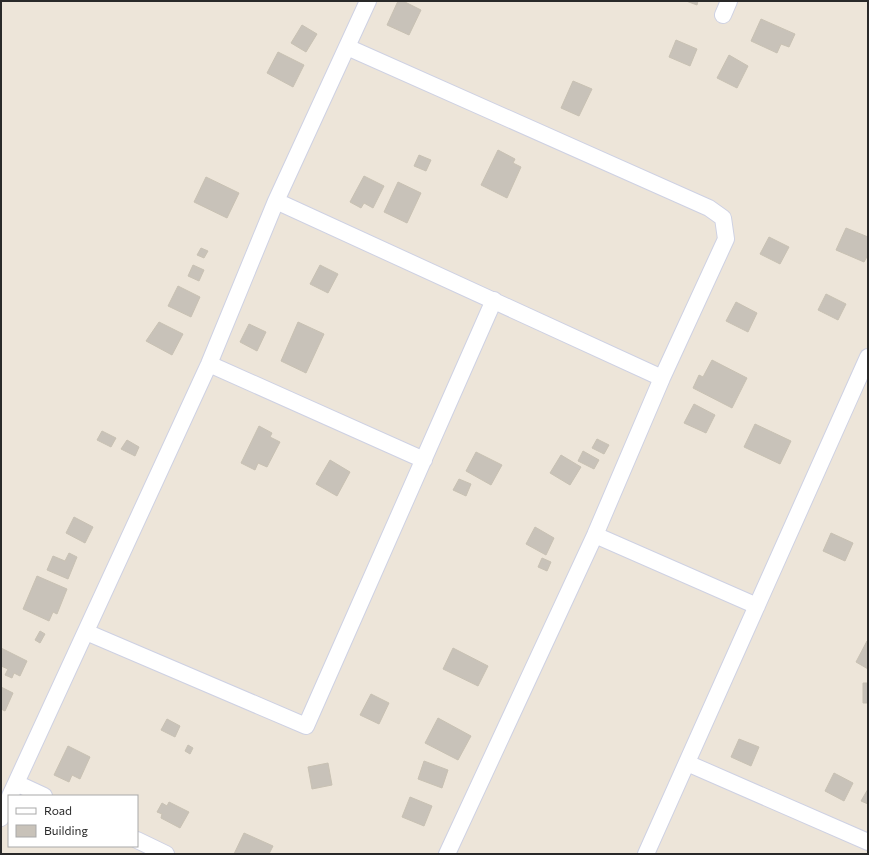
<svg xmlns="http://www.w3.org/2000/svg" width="869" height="855" viewBox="0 0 869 855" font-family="Commissioner,sans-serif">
<rect width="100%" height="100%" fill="#ede5d9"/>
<!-- building -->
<path fill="#c8c2b9" stroke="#c8c1b3" d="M 398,1 L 403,1 L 421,10 L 409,35 L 387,25 Z
M 686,1 L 698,1 L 697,5 Z
M 761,19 L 795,34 L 789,47 L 781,44 L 777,53 L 751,41 Z
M 302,25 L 317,34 L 306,52 L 291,43 Z
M 676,40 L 697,49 L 690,66 L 669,57 Z
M 278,52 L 304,65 L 293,87 L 267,73 Z
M 729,55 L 748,66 L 737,88 L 717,78 Z
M 573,81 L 592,89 L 579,116 L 561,108 Z
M 498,150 L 515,159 L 513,163 L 521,167 L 507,198 L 481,185 Z
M 419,155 L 431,160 L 426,171 L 414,166 Z
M 364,176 L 384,186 L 373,208 L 364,203 L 361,208 L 350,202 Z
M 206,177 L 239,193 L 227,218 L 194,202 Z
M 398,182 L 421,193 L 407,223 L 384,212 Z
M 846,228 L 868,237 L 868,255 L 864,262 L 836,250 Z
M 769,237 L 789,247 L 780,264 L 760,254 Z
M 201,248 L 208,251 L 204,258 L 197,255 Z
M 193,265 L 204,270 L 199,281 L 188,276 Z
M 320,265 L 338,274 L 328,293 L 310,284 Z
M 178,286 L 200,297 L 191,317 L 168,306 Z
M 826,294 L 846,304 L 838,320 L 818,310 Z
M 736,302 L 757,313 L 748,332 L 726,321 Z
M 159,322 L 183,334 L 172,355 L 146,341 Z
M 298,322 L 324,334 L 306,373 L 281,361 Z
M 249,324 L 266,332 L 257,351 L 240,342 Z
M 712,360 L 747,378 L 732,408 L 693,388 L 699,375 L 703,377 Z
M 694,404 L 715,415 L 706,433 L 684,423 Z
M 755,424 L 791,441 L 780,464 L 744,447 Z
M 259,426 L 272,433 L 270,437 L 280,442 L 267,467 L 258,463 L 255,470 L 241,463 Z
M 102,431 L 116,438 L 111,447 L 97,440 Z
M 597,439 L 609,445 L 604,454 L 592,448 Z
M 127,440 L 139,447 L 135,456 L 121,449 Z
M 583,451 L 599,460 L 594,469 L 578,461 Z
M 476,452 L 502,465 L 491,485 L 466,471 Z
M 561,455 L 581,467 L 570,485 L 550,473 Z
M 330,460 L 350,472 L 337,496 L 316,484 Z
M 459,479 L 471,484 L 466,496 L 453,490 Z
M 74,517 L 93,527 L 85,543 L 66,533 Z
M 535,527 L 554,538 L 546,555 L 526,544 Z
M 831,533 L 853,543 L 845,561 L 823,551 Z
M 69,553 L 77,557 L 68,579 L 47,570 L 53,556 L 65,561 Z
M 542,558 L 551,562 L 547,571 L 538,567 Z
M 37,576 L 67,589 L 57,614 L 53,612 L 49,621 L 23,609 Z
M 40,631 L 45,634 L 40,643 L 35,640 Z
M 867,641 L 868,641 L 868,669 L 856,662 Z
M 1,648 L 27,661 L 20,676 L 14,673 L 12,678 L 5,675 L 8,669 L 1,666 Z
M 453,648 L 488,666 L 478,686 L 443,669 Z
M 863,683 L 868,683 L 868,703 L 863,703 Z
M 1,687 L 13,693 L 5,711 L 1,709 Z
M 371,694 L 389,703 L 379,724 L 360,715 Z
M 438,718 L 471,736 L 458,760 L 425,743 Z
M 167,719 L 180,726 L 175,737 L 161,730 Z
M 739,739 L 759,747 L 751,766 L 731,757 Z
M 188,745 L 193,748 L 190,754 L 185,751 Z
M 68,746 L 90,757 L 80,779 L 72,775 L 69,782 L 54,775 Z
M 424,761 L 448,770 L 442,788 L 418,779 Z
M 328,763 L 332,785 L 312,789 L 308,767 Z
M 834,773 L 853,783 L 844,801 L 825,791 Z
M 868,789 L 868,804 L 861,801 Z
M 410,797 L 432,806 L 424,826 L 402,817 Z
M 169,802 L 189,812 L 180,828 L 161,818 L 162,814 L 157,812 L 162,803 L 167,806 Z
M 244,833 L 273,846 L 269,854 L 234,854 Z"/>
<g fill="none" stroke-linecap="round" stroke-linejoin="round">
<!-- minor casing -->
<g stroke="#ced1e3" stroke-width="18">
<path id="minor" d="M 723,15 L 729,1
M 347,47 L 709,208 L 723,218 L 726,239 L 662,378 L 595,535 L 447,854
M 276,201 L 662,378
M 209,364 L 424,460
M 595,535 L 757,606
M 86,632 L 306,726 L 494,300
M 687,763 L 868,842
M 16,783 L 44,796
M 10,796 L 209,364 L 276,201 L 368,1
M 1,818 L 9,799
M 137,840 L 166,854
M 646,854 L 868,357"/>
</g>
<!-- minor -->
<use href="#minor" stroke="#fff" stroke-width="16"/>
</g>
<!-- border -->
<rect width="869" height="855" fill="none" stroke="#292929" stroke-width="4"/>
<!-- legend -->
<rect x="8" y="795" width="130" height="52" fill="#ffffff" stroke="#a9a9a9"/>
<rect x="16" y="808" width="20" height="6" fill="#ffffff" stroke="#a9a9a9"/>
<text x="44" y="815" font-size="12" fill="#292929">Road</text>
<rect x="16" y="825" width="20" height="12" fill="#c8c2b9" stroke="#a9a9a9"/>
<text x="44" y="835" font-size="12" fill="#292929">Building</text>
</svg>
